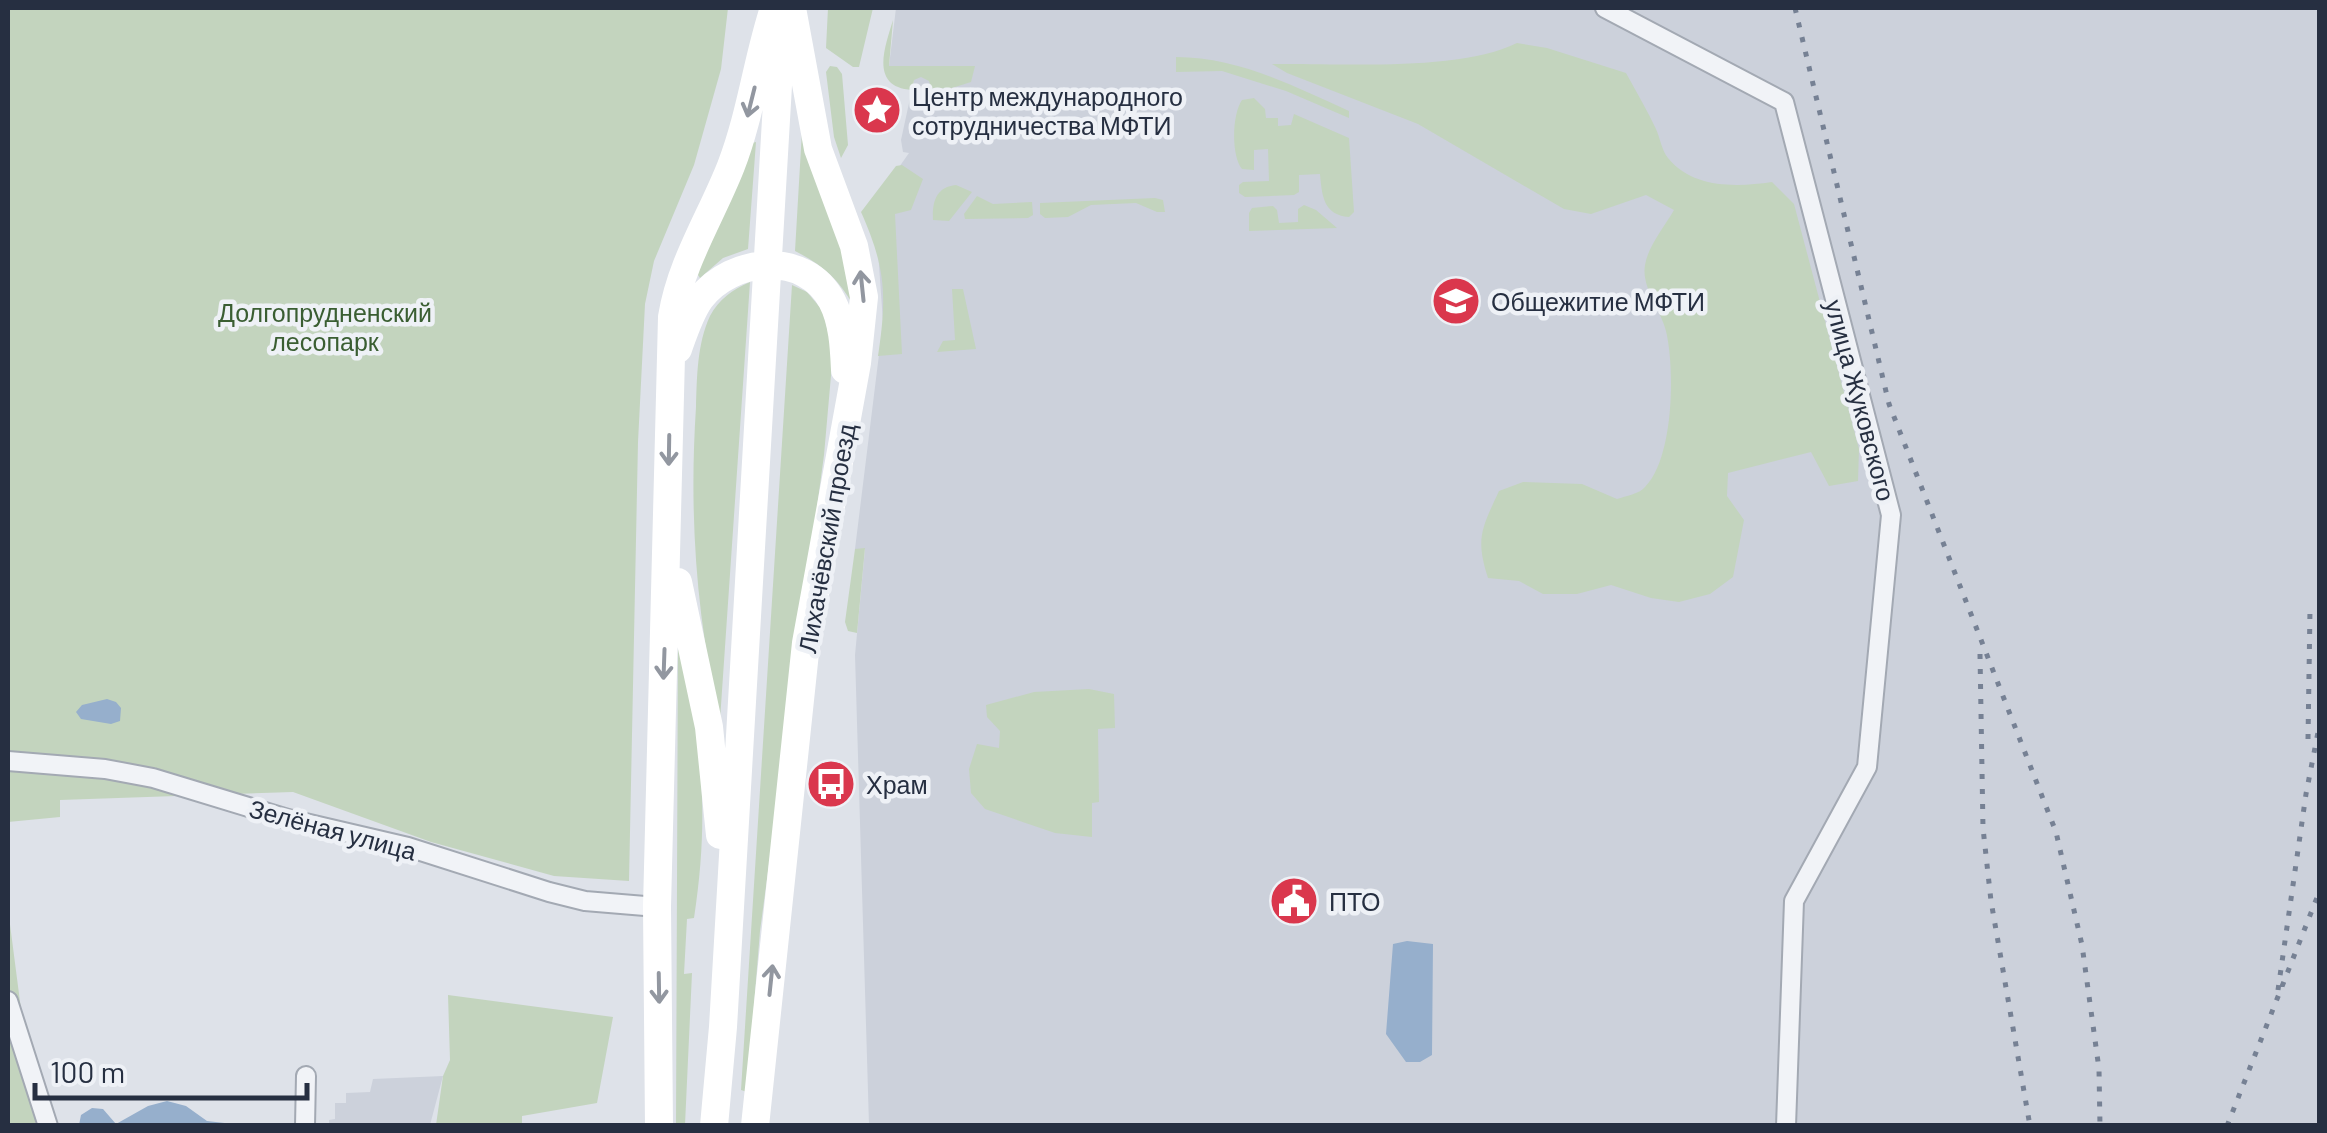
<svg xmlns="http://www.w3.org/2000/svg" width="2327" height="1133" viewBox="0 0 2327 1133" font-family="Barlow,sans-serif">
<rect width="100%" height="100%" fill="#dee2e9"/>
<!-- built -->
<path fill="#ccd1db" d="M 896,8 L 2319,8 L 2319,1125 L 869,1125 L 855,655 L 865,549 L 855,549 L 883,322 L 878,251 L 866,214 L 909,153 L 903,152 L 901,140 L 914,80 L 889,66 Z
M 443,1076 L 430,1125 L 329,1125 L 329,1120 L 335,1119 L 335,1103 L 346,1103 L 346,1093 L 370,1092 L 373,1079 Z"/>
<!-- green -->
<path fill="#c3d4be" d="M 8,8 L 728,8 L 721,69 L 694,165 L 654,261 L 645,304 L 638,442 L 629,881 L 554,876 L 431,842 L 293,792 L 60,800 L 60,817 L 8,822 Z
M 828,8 L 873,8 L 859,67 L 853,67 L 826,48 Z
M 893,20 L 889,66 L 975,66 L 971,82 L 952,88 L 931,89 L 929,81 L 921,77 L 914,80 L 912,90 C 869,87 885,47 893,20 Z
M 1517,43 L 1547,48 L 1626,73 C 1636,91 1647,110 1656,129 C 1660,138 1662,151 1668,158 C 1693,189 1737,187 1772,182 L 1794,204 L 1859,449 L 1858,481 L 1829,486 L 1811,452 L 1728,473 L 1727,496 L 1744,520 L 1733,577 L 1710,594 L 1679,602 L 1651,598 L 1611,585 L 1577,594 L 1543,594 L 1519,581 L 1488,578 C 1475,538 1482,528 1499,491 L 1523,482 L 1582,484 L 1617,499 C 1626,496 1639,494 1645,487 C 1674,458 1675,368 1666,331 C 1661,310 1641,287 1645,265 C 1648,246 1665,226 1674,210 L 1646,195 L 1591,214 L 1564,209 L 1418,124 L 1287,73 L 1272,64 C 1341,63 1458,72 1517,43 Z
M 1176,57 C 1238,57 1294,86 1349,111 L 1349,118 L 1286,91 L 1222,71 L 1176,72 Z
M 830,66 L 837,67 L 842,74 L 848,145 L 841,158 L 834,137 L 826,72 Z
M 1254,98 L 1265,109 L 1266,118 L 1278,118 L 1278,126 L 1291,125 L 1294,114 L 1349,138 L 1354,212 L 1349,217 C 1323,215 1322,195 1320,174 L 1299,175 L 1299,192 L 1294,195 L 1245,197 L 1239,193 L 1239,185 L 1243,182 L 1269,181 L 1268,149 L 1254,150 L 1254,170 L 1242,169 C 1231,156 1232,114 1242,100 Z
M 802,131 L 846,249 L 853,305 C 839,279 821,264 795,251 Z
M 756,142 L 748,249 L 723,258 L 700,278 L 696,272 L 752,143 Z
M 902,165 L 923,179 L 911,210 L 895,214 L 902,354 L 878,356 C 887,296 886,268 861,212 L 896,166 Z
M 956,185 L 972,192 L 949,221 L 933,220 C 932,202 936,187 956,185 Z
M 977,196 L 993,204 L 1032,202 L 1033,215 L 1028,218 L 965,219 L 964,214 Z
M 1155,198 L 1163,200 L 1165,212 L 1157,212 L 1136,203 L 1091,205 L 1068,217 L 1045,218 L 1040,214 L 1040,203 Z
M 1304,205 L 1316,210 L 1337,228 L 1249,231 L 1249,213 L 1252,208 L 1273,206 L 1277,210 L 1279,223 L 1298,222 L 1298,209 Z
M 750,282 L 720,720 C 696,617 689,514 696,407 C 697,377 697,344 710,316 C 719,299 732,290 750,282 Z
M 792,285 L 807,292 L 823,311 L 833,353 L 824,455 L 760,931 L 747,1092 L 741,1090 Z
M 952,289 L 963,289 L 976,349 L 937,352 L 943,341 L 955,340 Z
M 865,548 L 857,633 L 848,631 L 845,622 L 855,549 Z
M 678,638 C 702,739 710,814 694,918 L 687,919 L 684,974 L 692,973 L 685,1125 L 676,1126 Z
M 1089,689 L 1114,694 L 1115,728 L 1098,729 L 1099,802 L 1092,803 L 1092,837 L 1055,833 L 985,809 L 971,793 L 969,769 L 977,744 L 999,748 L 1000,731 L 987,717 L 986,705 L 1034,692 Z
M 8,909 L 36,1125 L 8,1125 Z
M 448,995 L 613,1017 L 597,1103 L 522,1116 L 522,1125 L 436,1125 L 443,1076 L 450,1060 Z"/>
<!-- water -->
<path fill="#96afcc" d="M 107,699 L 116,702 L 121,708 L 120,721 L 111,724 L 81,719 L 76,712 L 82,705 Z
M 1407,941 L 1433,944 L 1432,1055 L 1420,1062 L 1406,1062 L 1386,1034 L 1393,944 Z
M 167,1101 L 186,1106 L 207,1121 L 242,1125 L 79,1125 L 81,1115 L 92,1108 L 103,1109 L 116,1124 L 148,1106 Z"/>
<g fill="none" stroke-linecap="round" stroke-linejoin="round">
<!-- street casing -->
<g stroke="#a3a9b3" stroke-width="22">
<path id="street" d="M 1605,8 L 1784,102 L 1891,515 L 1867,767 L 1794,901 L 1786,1126
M 8,761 L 105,769 L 153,778 L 288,819 L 408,847 L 549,892 L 585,901 L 657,907
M 8,1001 L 48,1126
M 305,1126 L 306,1076"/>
</g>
<!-- street -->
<use href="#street" stroke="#f1f3f7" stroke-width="18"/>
<!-- secondary -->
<path stroke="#fff" stroke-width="28" d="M 678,349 C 684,332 690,313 700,299 C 732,257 805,250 832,301 C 843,322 844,348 845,370
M 678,582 L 709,727 L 720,835
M 659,1126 L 657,907 L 672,317 C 681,262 711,217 731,166 C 751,114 757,60 774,8
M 714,1126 L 723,1027 L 781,34
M 755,1126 L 806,643 L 857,363 L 864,297 L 854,246 L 818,149 L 792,8"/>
<!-- rail -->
<path stroke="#768194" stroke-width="5" stroke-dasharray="5 10" stroke-linecap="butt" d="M 1795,8 L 1889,404 L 2056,832 L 2082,945 L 2099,1069 L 2100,1126
M 1980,654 L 1983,828 L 1991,901 L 2030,1126
M 2308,739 L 2310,609
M 2278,990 L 2306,794 L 2320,722
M 2227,1126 L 2320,890"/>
</g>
<!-- one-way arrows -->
<defs><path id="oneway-shaft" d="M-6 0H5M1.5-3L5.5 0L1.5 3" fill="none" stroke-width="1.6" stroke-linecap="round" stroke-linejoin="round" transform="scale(2.5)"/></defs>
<g stroke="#9297a0">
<use href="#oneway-shaft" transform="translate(751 102) rotate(104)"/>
<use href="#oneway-shaft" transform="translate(862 286) rotate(-96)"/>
<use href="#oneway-shaft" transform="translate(669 450) rotate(91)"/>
<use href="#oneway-shaft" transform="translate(664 664) rotate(92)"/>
<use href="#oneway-shaft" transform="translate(771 980) rotate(-84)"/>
<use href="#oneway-shaft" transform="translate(659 988) rotate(89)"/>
</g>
<!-- icons -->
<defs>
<g id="sight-disc" transform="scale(2.5)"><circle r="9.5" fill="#da374d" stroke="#eef1f6"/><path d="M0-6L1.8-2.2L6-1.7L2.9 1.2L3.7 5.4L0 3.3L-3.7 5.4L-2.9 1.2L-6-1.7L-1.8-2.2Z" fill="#fff"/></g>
<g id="university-disc" transform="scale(2.5)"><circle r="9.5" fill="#da374d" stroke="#eef1f6"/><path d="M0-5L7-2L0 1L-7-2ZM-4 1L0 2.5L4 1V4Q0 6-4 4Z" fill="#fff"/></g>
<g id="bus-disc" transform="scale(2.5)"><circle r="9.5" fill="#da374d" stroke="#eef1f6"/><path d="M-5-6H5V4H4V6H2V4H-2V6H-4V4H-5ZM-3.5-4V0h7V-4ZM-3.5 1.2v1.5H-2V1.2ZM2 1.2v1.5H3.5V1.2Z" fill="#fff"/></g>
<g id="civic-disc" transform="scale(2.5)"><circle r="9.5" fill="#da374d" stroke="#eef1f6"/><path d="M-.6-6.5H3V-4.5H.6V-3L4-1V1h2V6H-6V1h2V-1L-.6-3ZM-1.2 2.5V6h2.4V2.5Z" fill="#fff"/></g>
</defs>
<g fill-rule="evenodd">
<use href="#sight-disc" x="877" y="110"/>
<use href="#university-disc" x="1456" y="301"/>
<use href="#bus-disc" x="831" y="784"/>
<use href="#civic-disc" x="1294" y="901"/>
</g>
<g text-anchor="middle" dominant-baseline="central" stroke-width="9" stroke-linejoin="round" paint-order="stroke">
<!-- poi labels -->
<g font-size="25" fill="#262f41" stroke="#eef1f6" text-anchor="start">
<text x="912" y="96">Центр международного<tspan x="912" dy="29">сотрудничества МФТИ</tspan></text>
<text x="1491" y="301">Общежитие МФТИ</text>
<text x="866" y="784">Храм</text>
<text x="1329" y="901">ПТО</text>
</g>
<!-- park labels -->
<g font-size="25" fill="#3a5e32" stroke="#eef1f6">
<text x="325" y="312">Долгопрудненский<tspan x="325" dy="29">лесопарк</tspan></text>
</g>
<!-- street labels -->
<g font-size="25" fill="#262f41" stroke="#eef1f6">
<text transform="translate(1861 400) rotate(75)">улица Жуковского</text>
<text transform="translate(826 538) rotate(-80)">Лихачёвский проезд</text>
<text transform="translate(333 829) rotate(15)">Зелёная улица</text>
</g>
</g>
<!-- border -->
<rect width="2327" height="1133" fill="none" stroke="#262f41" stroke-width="20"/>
<!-- scale -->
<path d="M35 1083v15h272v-15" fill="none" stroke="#262f41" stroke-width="5"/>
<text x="50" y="1083" font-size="30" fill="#262f41" stroke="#eef1f6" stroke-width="8" paint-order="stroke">100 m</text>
</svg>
